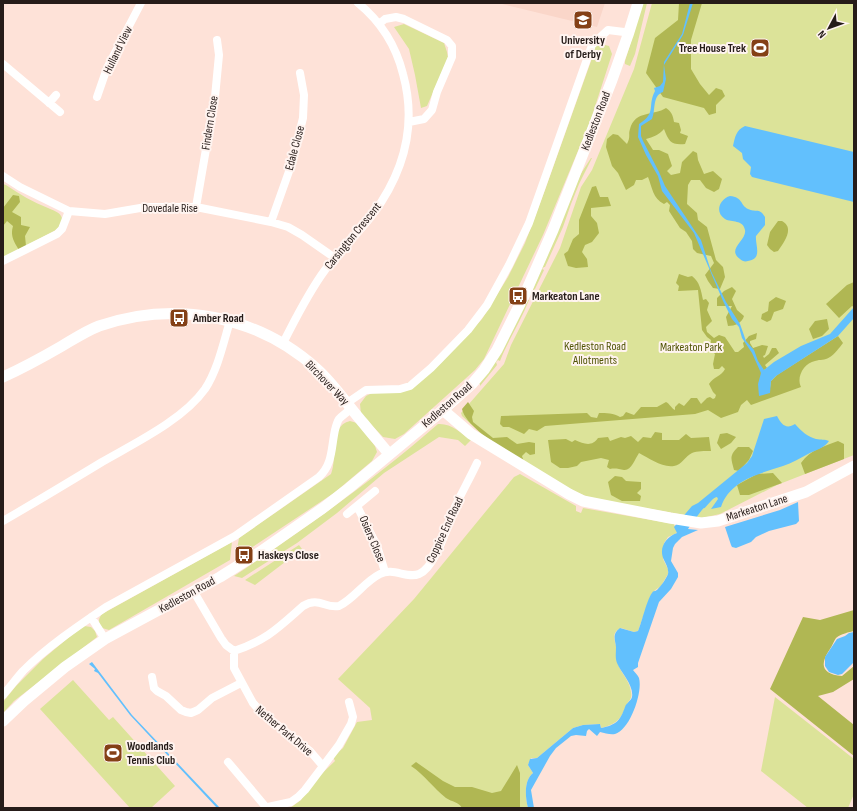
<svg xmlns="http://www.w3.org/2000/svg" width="857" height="811" viewBox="0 0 857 811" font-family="'Sofia Sans Condensed',sans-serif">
<rect width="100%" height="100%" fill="#fee2d8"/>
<!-- built -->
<path fill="#fad6c9" d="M 498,3 L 605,3 L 597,27 Z"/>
<!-- green -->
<path fill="#dce399" d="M 643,3 L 647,3 L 635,54 L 630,66 L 625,64 L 625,61 Z
M 652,3 L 854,3 L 854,455 L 777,485 L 720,514 L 702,518 L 593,499 L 571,490 L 486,438 L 462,416 L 461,413 L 504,364 L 511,345 L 560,248 L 581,187 L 592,170 L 634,69 Z
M 404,24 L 444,43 L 447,52 L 448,58 L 427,106 L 421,108 L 415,75 L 409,49 L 394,27 Z
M 601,44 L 609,46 L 612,54 L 590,122 L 543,235 L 484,359 L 475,370 L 404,434 L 395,439 L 383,437 L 361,414 L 360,404 L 366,396 L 374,392 L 392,392 L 440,364 L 482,319 L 508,277 L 525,243 L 545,190 L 591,61 L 594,47 Z
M 591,158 L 592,158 L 579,184 L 571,204 L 563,227 L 545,267 L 544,267 L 542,269 L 544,270 L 535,289 L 532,291 L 580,175 Z
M 3,184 L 6,185 C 19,194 33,202 48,208 C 52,210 59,212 61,216 C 64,221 60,226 56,230 L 3,258 Z
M 527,300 L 529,300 C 521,321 508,340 500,361 L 498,360 L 496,362 L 497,365 L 480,386 L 480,384 L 478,384 Z
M 350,421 L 357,423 L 375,446 L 377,452 L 372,461 L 334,493 L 239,556 L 236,555 L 239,538 L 331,474 C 338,458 328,426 350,421 Z
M 438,424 C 451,423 461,433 471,440 L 465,446 L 458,440 L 439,437 L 384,473 L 337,513 L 297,543 L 242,578 L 234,576 C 304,529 374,480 438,424 Z
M 520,474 L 576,506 L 576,511 L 581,513 L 583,508 L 674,524 L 677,533 L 668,537 L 664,543 L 663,559 L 668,569 L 668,574 L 661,586 L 654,591 L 650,597 L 638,631 L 634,632 L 621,628 C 612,632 614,638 616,646 C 617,652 616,658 618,664 C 621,673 630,681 631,692 C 633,700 627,701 625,708 C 621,720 614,725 601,728 L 600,724 L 583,725 L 573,728 L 537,758 L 531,758 L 528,765 L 533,773 C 524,780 525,797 528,808 L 290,808 L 301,800 L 309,786 L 335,761 L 333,757 L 343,748 L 357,722 L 372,720 L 370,708 L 338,679 L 414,599 L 514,477 Z
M 232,542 L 230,560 L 109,630 L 102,628 C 98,622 98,619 102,614 Z
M 299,545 L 302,549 L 255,585 L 245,580 Z
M 84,626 L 91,627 L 95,631 L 97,637 L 14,701 L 3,713 L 3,702 L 16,686 L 43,659 L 68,638 Z
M 73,680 L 109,720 L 113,717 L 175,786 L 151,808 L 130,808 L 40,709 Z
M 775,697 L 854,759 L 854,794 L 848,808 L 808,808 L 761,771 Z"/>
<!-- forest -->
<path fill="#b0b753" d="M 679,3 L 702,3 L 691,40 L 691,69 L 700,84 L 709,95 L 716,88 L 722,90 L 725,96 L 716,105 L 716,113 L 709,115 L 704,108 L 663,97 L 646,73 L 655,38 L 678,20 Z
M 666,108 C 671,111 673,115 674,122 L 679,123 L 681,130 L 680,133 L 688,136 L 685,144 C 671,145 669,142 664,129 C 659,135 653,137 646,139 L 653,150 L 659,150 L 668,154 L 672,166 L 667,171 L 671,175 L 680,173 L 682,162 L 693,151 L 697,153 L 698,160 L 704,174 L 713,171 L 722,179 L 719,189 L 714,192 L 706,188 L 700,180 L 691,180 L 688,185 L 687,204 L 697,213 L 698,220 L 707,227 L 716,260 L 723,267 L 725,277 L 720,289 L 713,288 L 708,281 L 705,275 L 714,263 L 711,256 L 697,253 L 693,249 L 692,241 L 686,232 L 680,228 L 669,211 L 670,205 L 667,202 L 664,204 C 653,199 652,187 648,177 L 642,180 L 636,180 L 634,185 L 626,190 L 618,173 L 612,166 L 606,147 L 607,139 L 613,134 L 618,135 L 627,144 C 631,136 628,135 630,129 C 635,110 654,116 666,108 Z
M 596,186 L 600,197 L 608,197 L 611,206 L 591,208 L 591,216 L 597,223 L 599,233 L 592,242 L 585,245 L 582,252 L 587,259 L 588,267 L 576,268 L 568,266 L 564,254 L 568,251 L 573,239 L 579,234 L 579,220 L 592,187 Z
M 13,195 L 19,196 L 20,202 L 12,212 L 21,217 L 21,225 L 30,227 L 25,236 L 26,246 L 19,250 C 14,242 10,236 13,226 L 7,221 L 3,226 L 3,208 Z
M 778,221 L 782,221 C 795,228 784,242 778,251 L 774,252 L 770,249 L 767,245 L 770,232 Z
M 679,274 L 688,277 L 692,276 C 700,282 701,291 703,300 L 706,299 L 709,303 L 707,310 L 712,321 L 706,327 L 707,332 L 714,338 L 719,335 L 725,337 L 735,352 L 738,352 L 744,347 L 743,343 L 749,336 L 757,333 L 756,339 L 750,341 L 750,343 L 753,348 L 762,345 L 768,346 L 765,355 L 763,356 L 764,358 L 769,354 L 772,348 L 776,348 L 779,353 L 765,365 L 767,368 L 764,370 L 770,388 L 771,381 L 777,375 L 838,336 L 843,343 C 839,348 835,354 830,357 C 824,361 821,359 815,361 C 804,363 796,377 801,387 L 751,405 L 747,400 L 741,405 L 738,412 L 721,418 L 708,410 L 695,414 L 545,426 L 537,431 L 529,429 L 524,434 L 509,427 L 503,427 L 500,424 L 501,416 L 587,413 L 591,417 L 597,418 L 599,413 C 606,413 614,413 620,417 L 623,416 L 626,412 L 634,415 L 641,407 L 657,407 L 666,402 C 670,404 671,408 675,410 L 675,407 L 679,403 L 684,406 L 691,398 L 697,398 L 701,404 L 707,398 L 710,397 L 713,399 L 715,398 L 716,395 L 713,392 L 709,384 C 713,377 722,376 725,369 L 722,366 L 719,369 L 714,369 L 713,364 L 715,354 L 710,349 L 711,340 L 707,337 L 702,330 L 698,290 L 678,291 L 679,286 L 676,283 Z
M 854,282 L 854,307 L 852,306 L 839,318 L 826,304 L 847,285 Z
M 732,287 L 736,291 L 732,299 L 737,310 L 744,316 C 742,323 735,326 728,326 L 726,317 L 732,306 L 717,306 L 717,298 L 724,291 Z
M 776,297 L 786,301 L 783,309 L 774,312 L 771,320 L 767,322 L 761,319 L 762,314 L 768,311 L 769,302 Z
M 827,319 L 829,329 L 822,336 L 813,339 L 809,329 L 815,321 Z
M 468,402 L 474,411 L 472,417 L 473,422 L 493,438 L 507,437 L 517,444 L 529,442 L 535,443 L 535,454 L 530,455 L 526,452 L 522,456 L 524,462 C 507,451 466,428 462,409 Z
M 655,432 L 662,433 L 662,440 L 679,440 L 686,434 L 691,438 L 709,437 L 711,451 C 705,451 697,451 692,453 C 685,456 682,465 674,466 C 662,468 649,458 639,453 C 635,459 631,471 624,470 C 619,469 615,468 610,469 L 607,467 L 609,460 L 601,458 L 581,462 L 577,466 L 568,468 L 560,468 L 551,462 L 548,440 L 566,439 L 572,442 L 575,440 C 584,444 592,447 598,438 L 608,437 L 610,441 L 621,437 L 625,438 L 631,436 L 638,442 L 643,437 L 651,438 Z
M 727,433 L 736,437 L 731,443 L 721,449 L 717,443 L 720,434 Z
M 838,441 L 844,444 L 844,459 L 805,474 L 801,463 C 811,449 823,447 838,441 Z
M 738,447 L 749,447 L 753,451 L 749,460 L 739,471 L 734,470 C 731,458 729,456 738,447 Z
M 773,473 L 782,483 L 749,495 L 740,495 L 737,485 L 757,474 Z
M 615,476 L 622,477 L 626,481 L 641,482 L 641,489 L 637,493 L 641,496 L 640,501 L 622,501 L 611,495 L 608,482 Z
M 854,610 L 854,631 C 849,632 841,634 836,638 C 834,641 832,646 830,649 C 819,665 822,674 842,676 L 854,666 L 854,679 L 833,692 L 818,696 L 854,725 L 854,756 L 770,689 L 803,617 L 820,620 Z
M 416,762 L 443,781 L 455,787 L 472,787 L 492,793 L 501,791 L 517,765 L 520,773 L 520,808 L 462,808 C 459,802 452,802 446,798 C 433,788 425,775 411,766 Z"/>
<!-- water -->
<path fill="#62c0fd" d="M 690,3 L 693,3 L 683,35 L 664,65 L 666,79 L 663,92 C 652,96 656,109 652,119 L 641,126 L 641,136 L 643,141 L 659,172 L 665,186 L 701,240 L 711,271 L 726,302 L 740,324 L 746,341 L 754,350 L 758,361 L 764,370 L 774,362 L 801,346 L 830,334 L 854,307 L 854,318 L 838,336 L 776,376 L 771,381 L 770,393 L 759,396 L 758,384 L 761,373 L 752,353 L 742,338 L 739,327 L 732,319 L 723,301 L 694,233 L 662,191 L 658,176 L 646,155 L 638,137 L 639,124 C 657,113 647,106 655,91 L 654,88 L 660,86 L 663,82 L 664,62 L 682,34 Z
M 745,126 L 854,152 L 854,202 L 752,177 L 750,174 L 751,167 L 743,159 L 742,153 L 733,146 C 735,137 736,130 745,126 Z
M 730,196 C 743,197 740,205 748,209 C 756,213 759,207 765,217 L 765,225 L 756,236 C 755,245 763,259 748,261 C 745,262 742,261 740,259 C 726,249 747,240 745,230 C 743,219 732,223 725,219 C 714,212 720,199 730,196 Z
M 777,416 C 781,424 786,430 795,424 C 801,431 808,437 816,439 C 821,440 825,439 829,441 C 824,448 816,450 808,454 C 800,458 792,463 783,466 C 759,474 730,480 721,507 L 711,509 L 718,499 L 717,497 C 708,499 694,521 688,529 L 698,530 L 682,537 L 675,544 L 673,548 L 671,561 L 678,573 L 678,577 L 671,589 L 659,602 L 638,663 L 638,667 L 633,670 C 635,673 638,675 639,678 C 643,692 630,730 615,734 C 610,735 605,733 600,732 L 597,736 L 589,729 L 587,731 L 586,736 L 576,735 L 571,736 L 556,748 L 550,756 L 531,790 L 534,808 L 528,808 C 525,797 524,780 533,773 L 528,765 L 530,759 L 537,758 L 573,728 L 583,725 L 600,724 L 601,728 C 616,725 620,721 625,707 C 626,703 631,701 632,697 C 634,685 621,673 617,663 C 615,658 616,652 616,647 C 615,639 612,634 620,628 L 634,632 L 638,631 C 642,622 647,599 652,593 C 654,590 654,592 657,590 C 661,586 666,579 668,574 C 669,569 666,564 664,560 C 658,548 666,537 677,533 L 674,527 L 692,506 L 698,503 L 747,463 L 752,456 L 764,419 Z
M 798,502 L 799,521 L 796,524 L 769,531 L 756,537 L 751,542 L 736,548 L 732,547 L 731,545 L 725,527 L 780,510 Z
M 854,632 L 854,662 L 842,674 L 838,675 L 829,672 L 825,666 L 825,657 L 837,639 L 845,636 L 849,633 Z
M 92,662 L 132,715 L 220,808 L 217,808 L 130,715 L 98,673 L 94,671 L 95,669 L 89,664 Z"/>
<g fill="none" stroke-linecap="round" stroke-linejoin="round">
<!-- stream -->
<path stroke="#62c0fd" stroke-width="2.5" d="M 704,507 L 713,497"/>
<!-- street -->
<path stroke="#fff" stroke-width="8" d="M 379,24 L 385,19 L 396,17 L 404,19 L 447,40 L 452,46 L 452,57 L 437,92 L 432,110 L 424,119 L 409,122
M 3,64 L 60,112
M 97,97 L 107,68 L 141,3
M 49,103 L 56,95
M 3,176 L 20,187 L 69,211 L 105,214 L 146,207 L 196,207 L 271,222 L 288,227 L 302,235 L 335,258
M 196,207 L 215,97 L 219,55 L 217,40
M 271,222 L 292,163 L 303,118 L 304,95 L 300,73
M 3,261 L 57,234 L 62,229 L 69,211
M 283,343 C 296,318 308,293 325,270 C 340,250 358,234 373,214 C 404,172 417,125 403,74 C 396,46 380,21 358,3
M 347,403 L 366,390 L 400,389 L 410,386 L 431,368 L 468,330 L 487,305 L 509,265 L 529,223 L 592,45 L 608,30 L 624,32 L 628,35
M 357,506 L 377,546 L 385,572
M 347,514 L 375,491
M 3,521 C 36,502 69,482 102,462 C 135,443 183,420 205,389 C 218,369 223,344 230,321
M 194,592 L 221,638 L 226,645 L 234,651 C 267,640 278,628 303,606 C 319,596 325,609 339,606 C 355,598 364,582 380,574 C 393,567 407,579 419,574 C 436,567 448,524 455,507 C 462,492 470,478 477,463
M 91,617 L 105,639
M 234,651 L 234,668 L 253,703 L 260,711 L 310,751 L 322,765
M 152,677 L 154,688 L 157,691 L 166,696 L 181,710 L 186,712 L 191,713 L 198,710 L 212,698 L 241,683
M 3,695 C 10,687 16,679 23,671 C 47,647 78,626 106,607 L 235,536 L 319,477 C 333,464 331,448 335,430 C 336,426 337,422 339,419 C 343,415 348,412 351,408
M 228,762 L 265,806 L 268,807 L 291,802 L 298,797 L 305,790 L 339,745 L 351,724 L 353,717 L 349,702"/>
<!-- secondary -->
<path stroke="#fff" stroke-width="11" d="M 3,377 C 23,368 43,357 62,346 C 74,339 86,331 99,326 C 175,300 257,315 317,369 C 335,385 348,406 364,424 C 372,434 381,444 389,454
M 443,410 L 471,434 L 569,494 L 583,501 L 670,518 L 701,523 L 718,521 L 806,492 L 854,466
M 3,721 L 24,701 L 65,667 L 105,639 L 220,577 L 260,552 L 323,508 L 349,488 L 443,410 L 472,384 L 484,370 L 497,350 L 525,294 L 553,230 L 612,80 L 628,35 L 638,3"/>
</g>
<!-- icons -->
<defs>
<g id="university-square" transform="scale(1)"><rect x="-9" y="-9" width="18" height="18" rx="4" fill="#844016" stroke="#fff4f0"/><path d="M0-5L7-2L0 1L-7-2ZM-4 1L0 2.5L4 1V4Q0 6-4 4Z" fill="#fff"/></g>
<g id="stadium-square" transform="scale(1)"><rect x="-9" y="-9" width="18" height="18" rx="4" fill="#844016" stroke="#fff4f0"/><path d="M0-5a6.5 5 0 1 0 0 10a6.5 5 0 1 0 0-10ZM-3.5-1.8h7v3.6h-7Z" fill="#fff"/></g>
<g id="bus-square" transform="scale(1)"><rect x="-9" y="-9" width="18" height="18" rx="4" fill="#844016" stroke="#fff4f0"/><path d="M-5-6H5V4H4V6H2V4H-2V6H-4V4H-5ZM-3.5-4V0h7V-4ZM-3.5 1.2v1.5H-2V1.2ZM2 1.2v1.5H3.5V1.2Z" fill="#fff"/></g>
</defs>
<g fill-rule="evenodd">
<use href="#university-square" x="583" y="20"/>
<use href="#stadium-square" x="760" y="48"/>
<use href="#bus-square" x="518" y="296"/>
<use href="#bus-square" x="179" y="318"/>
<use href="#bus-square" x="244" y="555"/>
<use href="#stadium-square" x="113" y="753"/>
</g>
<g text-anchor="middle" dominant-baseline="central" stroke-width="4" stroke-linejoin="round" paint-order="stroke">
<!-- poi labels -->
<g font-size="12" font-weight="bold" fill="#261c19" stroke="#fff4f0" text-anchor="start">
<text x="583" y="40" text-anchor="middle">University<tspan x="583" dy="14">of Derby</tspan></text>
<text x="746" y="48" text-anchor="end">Tree House Trek</text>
<text x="532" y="296">Markeaton Lane</text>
<text x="193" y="318">Amber Road</text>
<text x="258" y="555">Haskeys Close</text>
<text x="127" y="746">Woodlands<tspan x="127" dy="14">Tennis Club</tspan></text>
</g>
<!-- street labels -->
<g font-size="12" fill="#261c19" stroke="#fff4f0">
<text transform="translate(118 50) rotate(-64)">Hulland View</text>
<text transform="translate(596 121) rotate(-69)">Kedleston Road</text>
<text transform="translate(210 123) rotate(-81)">Findern Close</text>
<text transform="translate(295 148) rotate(-75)">Edale Close</text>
<text x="170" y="208">Dovedale Rise</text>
<text transform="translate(353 236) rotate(-51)">Carsington Crescent</text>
<text transform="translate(327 383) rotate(46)">Birchover Way</text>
<text transform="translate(447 405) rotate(-41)">Kedleston Road</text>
<text transform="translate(757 508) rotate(-18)">Markeaton Lane</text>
<text transform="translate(445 530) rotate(-65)">Coppice End Road</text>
<text transform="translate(372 539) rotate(67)">Osiers Close</text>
<text transform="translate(187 595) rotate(-29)">Kedleston Road</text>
<text transform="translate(284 731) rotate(40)">Nether Park Drive</text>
</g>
<!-- park labels -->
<g font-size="12" fill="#515506" stroke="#fff4f0">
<text x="595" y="346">Kedleston Road<tspan x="595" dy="14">Allotments</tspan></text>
<text x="691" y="347">Markeaton Park</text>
</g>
</g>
<!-- border -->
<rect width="857" height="811" fill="none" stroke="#261c19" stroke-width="8"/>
<!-- north arrow -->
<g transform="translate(829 28) rotate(229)" stroke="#fff4f0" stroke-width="3" paint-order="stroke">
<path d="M0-3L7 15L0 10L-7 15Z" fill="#261c19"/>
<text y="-6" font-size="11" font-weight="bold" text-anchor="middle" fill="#261c19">N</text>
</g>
</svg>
